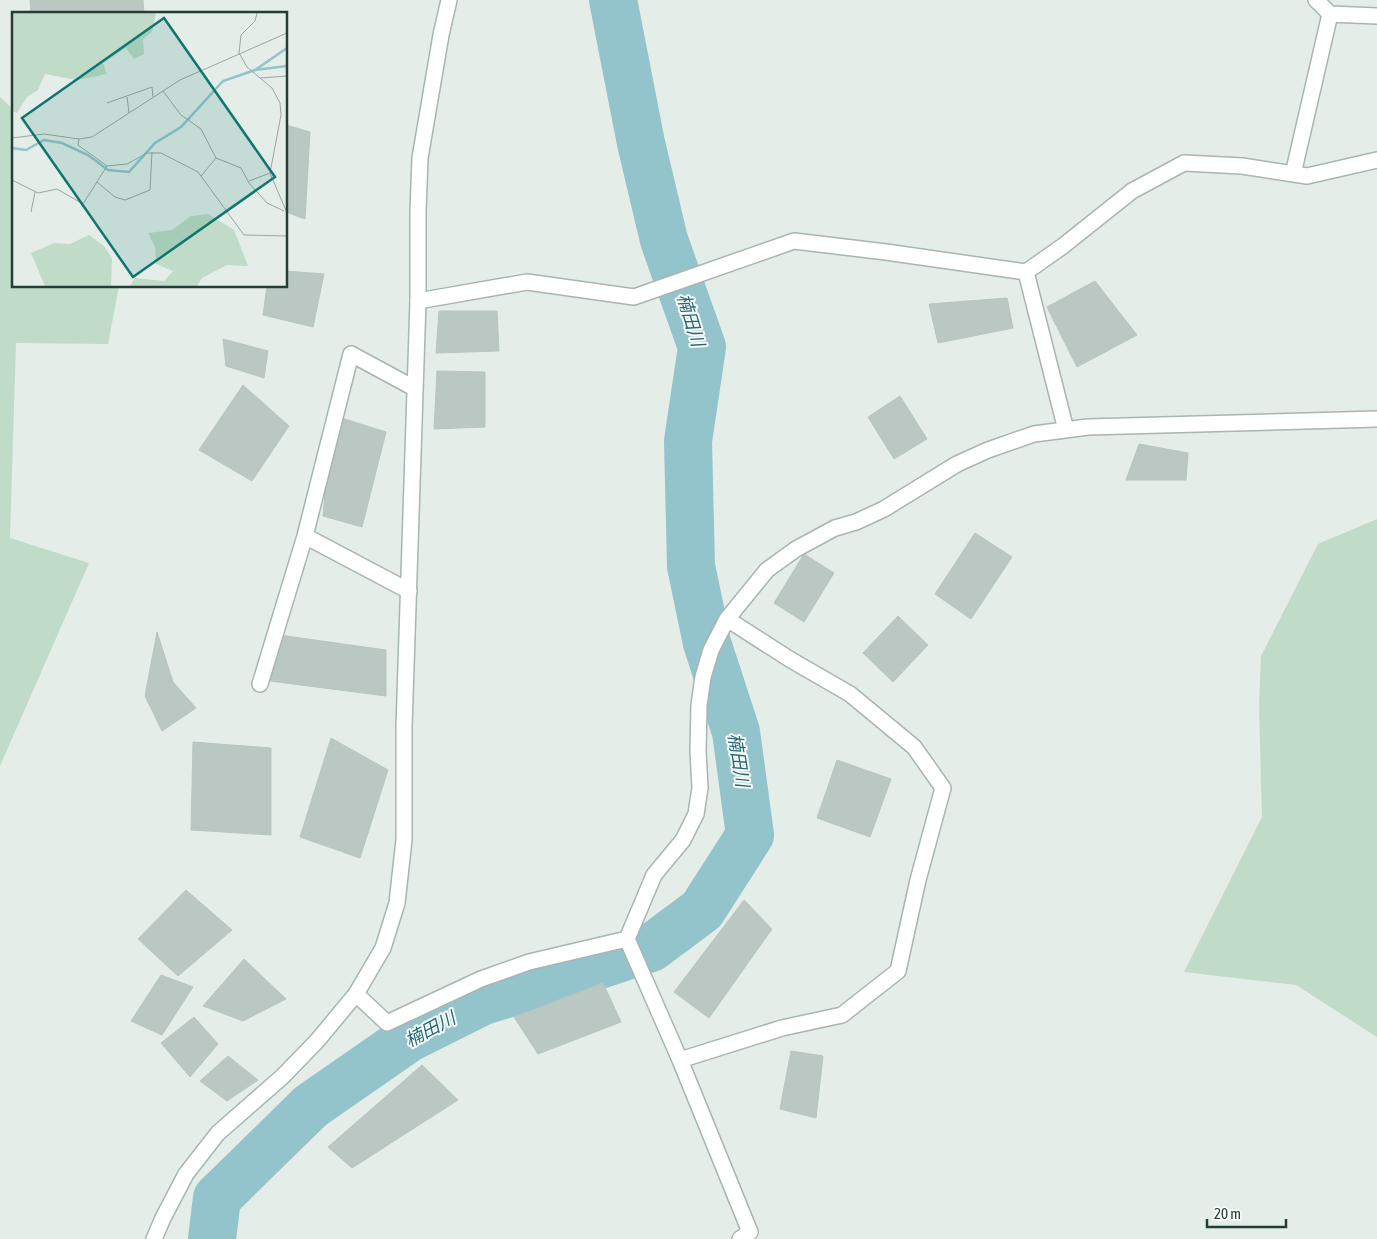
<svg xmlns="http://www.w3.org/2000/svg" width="1377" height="1239" viewBox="0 0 1377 1239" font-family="'Asap Condensed','Noto Sans JP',sans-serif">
<rect width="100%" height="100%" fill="#e5ede9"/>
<!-- green -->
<path fill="#c0dbc7" d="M 0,97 L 14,110 L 14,286 L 119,286 L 108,344 L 16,343 L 10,538 L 89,563 L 0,766 Z
M 1377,519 L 1377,1037 L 1296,985 L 1184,972 L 1262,817 L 1259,706 L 1261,656 L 1318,544 Z"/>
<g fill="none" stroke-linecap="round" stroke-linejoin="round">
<!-- river -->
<path stroke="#93c3cb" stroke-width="48" d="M 212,1239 L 217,1198 L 311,1106 L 409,1038 L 483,1001 L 557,979 L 651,948 L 702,910 L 750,835 L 736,732 L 707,643 L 691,566 L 688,441 L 702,347 L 664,240 L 641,143 L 613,0"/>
</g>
<!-- building -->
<path fill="#bac7c2" stroke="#b8c6c0" d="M 30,0 L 143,0 L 144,14 L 31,14 Z
M 286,125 L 310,132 L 305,219 L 286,212 Z
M 286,271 L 324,274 L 313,327 L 263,315 L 267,286 L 286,286 Z
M 1095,281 L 1137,335 L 1077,367 L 1047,307 Z
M 1007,298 L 1013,328 L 938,343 L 929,304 Z
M 439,311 L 497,311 L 499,351 L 436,353 Z
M 223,339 L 268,351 L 264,378 L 226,366 Z
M 437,371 L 485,372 L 485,427 L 434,429 Z
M 243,385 L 289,426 L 252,481 L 199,450 Z
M 900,396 L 927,439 L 894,459 L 868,417 Z
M 332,415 L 386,432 L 362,527 L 323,516 Z
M 1139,444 L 1188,453 L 1186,480 L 1126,480 Z
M 975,533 L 1012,557 L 971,619 L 935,594 Z
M 804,554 L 834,573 L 804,622 L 774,603 Z
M 898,616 L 928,645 L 893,682 L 863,653 Z
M 157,632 L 173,682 L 196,708 L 162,731 L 145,696 Z
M 279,635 L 386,650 L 386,696 L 270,681 Z
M 331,738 L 388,770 L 360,858 L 300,837 Z
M 193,742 L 271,748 L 271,835 L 191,830 Z
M 837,760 L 891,779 L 870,837 L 817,818 Z
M 186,890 L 232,930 L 178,976 L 138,939 Z
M 744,900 L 772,929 L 709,1018 L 674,992 Z
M 244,959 L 286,999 L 243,1021 L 203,1006 Z
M 161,975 L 193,987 L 162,1035 L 131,1021 Z
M 603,983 L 621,1022 L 538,1054 L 514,1017 Z
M 194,1017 L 218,1044 L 190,1077 L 161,1043 Z
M 791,1051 L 823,1056 L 816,1118 L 780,1109 Z
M 228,1056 L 258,1080 L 227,1101 L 200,1081 Z
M 422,1065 L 458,1100 L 352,1168 L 328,1147 Z"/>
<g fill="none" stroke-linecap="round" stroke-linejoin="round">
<!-- street casing -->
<g stroke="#a8b5b0" stroke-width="18">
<path id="street" d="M 1316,0 L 1330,14 L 1377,16
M 1293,174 L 1330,14
M 1026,272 L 1066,430
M 418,301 L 527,282 L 634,297 L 794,241 L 886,252 L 1026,272 L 1063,246 L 1132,191 L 1184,163 L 1242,166 L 1307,176 L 1377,160
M 305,536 L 409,591
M 260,684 L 305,536 L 351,354 L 414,388
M 356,994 L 387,1023 L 481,979 L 529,962 L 627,939
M 680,1060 L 782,1028 L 842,1015 L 898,971 L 918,880 L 943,788 L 914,747 L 850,694 L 791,660 L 727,619
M 740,1239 L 750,1232 L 680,1060 L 627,939 L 654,875 L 683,840 L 696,814 L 700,788 L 698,751 L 699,705 L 703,677 L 711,650 L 727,619 L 767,570 L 796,549 L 835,528 L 856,522 L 884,509 L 957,464 L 988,450 L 1034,434 L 1088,427 L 1377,419"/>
</g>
<!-- secondary casing -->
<g stroke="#a4b7b0" stroke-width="18">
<path id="secondary" d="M 154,1239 L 163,1218 L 186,1174 L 218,1133 L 282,1077 L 317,1041 L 356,994 L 383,948 L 397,903 L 404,840 L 404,727 L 418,301 L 418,212 L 420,158 L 441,35 L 449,0"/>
</g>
<!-- street -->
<use href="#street" stroke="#fff" stroke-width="15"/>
<!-- secondary -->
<use href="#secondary" stroke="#fff" stroke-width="15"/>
</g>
<g text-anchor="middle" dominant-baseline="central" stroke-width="4" stroke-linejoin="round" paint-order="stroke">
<!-- water labels -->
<g font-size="18" font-style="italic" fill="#266673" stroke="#f5f9f7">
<text transform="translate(691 320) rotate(73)">楠田川</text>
<text transform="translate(739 760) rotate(81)">楠田川</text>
<text transform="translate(430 1029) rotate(-28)">楠田川</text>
</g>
</g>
<!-- overview -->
<g transform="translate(12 12)">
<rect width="275" height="275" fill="#e5ede9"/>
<path d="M 0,1 L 144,1 L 140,20 L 131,27 L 132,42 L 122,47 L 114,36 L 91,51 L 95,62 L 65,68 L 33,62 L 26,78 L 15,85 L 5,101 L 0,99 ZM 196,202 L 222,218 L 236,254 L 215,253 L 190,266 L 185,274 L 118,274 L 123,266 L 152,269 L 161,259 L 144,252 L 143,235 L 136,221 L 160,218 L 179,204 ZM 77,223 L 92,234 L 100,246 L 99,274 L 33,274 L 19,241 L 42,231 L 58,232 Z" fill="#c0dbc7"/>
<path fill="none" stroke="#93c3cb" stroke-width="2.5" d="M 243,58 L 275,54M 0,136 L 14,138 L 32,128 L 50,131 L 76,143 L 96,158 L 117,160 L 143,131 L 169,115 L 211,69 L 243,58 L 275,36"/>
<path fill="none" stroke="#99a7a1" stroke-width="1" d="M 245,1 L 243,9 L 229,23 L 227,41 L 235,55 L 260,76 L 268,91 L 269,103 L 258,161 L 275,201M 248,66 L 275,64M 151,79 L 169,103 L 189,117 L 204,146 L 229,156 L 237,171 L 255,191 L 272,199M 115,85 L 117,101M 95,91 L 140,75 L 141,85M 0,126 L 32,122 L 67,127 L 80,125 L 168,68 L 275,21M 67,127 L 66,133 L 95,154M 189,164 L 204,146M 0,168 L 26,181 L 45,177 L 71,192 L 95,154 L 115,152 L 135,141 L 149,141 L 186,160 L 232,223 L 275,224M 237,169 L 258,161M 85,170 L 103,185 L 113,188 L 138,178 L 140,140M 19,200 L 23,180"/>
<path fill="#0f766e" fill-opacity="0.15" stroke="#0f766e" stroke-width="2.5" d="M 152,6 L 263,165 L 121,265 L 10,106 Z"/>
<rect width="275" height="275" fill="none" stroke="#263d36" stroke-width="2.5"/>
</g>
<!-- scale -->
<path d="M1207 1219v8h79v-8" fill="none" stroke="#263d36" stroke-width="2.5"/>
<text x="1214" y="1219" font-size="15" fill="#263d36" stroke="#f5f9f7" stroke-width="4" paint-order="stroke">20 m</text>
</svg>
